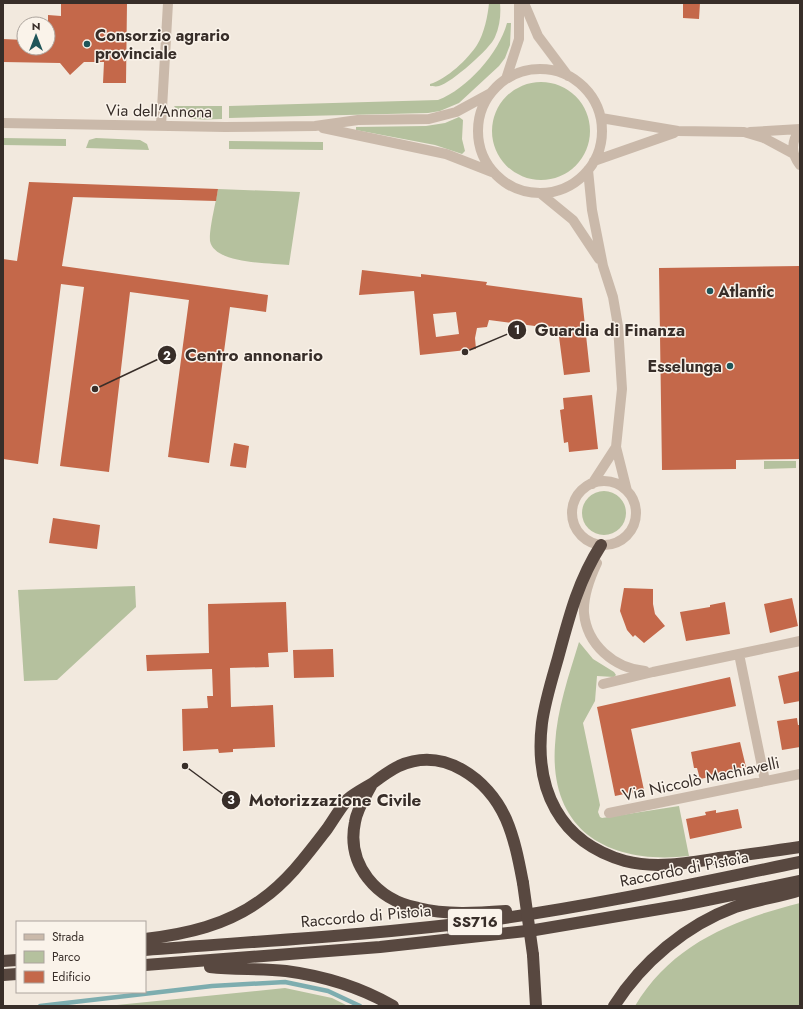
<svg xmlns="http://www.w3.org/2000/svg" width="803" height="1009" viewBox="0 0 803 1009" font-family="Jost,sans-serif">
<rect width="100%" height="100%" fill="#f2e9de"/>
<!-- green -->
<path fill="#b5c19e" d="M 489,3 L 500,3 C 501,14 500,26 495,37 C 491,48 451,83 439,86 C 436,87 432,86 430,86 L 430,84 C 447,79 468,59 477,45 C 484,34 488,15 489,3 Z
M 507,23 L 511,23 L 510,45 L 505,58 L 499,66 L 459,103 L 440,111 L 428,113 L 229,118 L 229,106 L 438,100 C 467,89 499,53 507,23 Z
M492 131a49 49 0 1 1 98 0a49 49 0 1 1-98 0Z
M 174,106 L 222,106 L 222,119 C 204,119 184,123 174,106 Z
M 459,117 L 463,120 L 462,139 L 465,151 L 462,154 L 435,145 L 356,130 L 356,127 L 426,126 L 445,123 Z
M 3,138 L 66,139 L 66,146 L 3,145 Z
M 96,138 L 140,140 L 147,144 L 149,150 L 86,148 L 89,140 Z
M 229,141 L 323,142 L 323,150 L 229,149 Z
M 218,189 L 300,192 L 289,265 C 271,263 214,264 210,241 C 209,229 216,202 218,189 Z
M 764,461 L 796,461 L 796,468 L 764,469 Z
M582 513a22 22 0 1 1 44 0a22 22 0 1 1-44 0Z
M 135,586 L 136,607 L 57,680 L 24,681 L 18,590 Z
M 579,642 L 593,659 L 614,672 L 616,675 L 614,677 L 597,676 L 595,701 L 583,723 L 600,805 L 598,812 L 600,817 L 602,818 L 679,806 L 689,856 C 610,865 549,832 555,745 C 557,709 569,675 579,642 Z
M 800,903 L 800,1006 L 635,1006 C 672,944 733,920 800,903 Z
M 285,988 L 332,998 L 348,1006 L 107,1006 Z"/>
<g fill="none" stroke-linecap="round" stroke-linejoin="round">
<!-- stream -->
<path stroke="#7dadaf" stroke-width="4.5" d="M 40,1006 L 212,986 L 285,982 L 328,991 L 360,1006"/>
</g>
<!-- building -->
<path fill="#c4684a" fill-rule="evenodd" d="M 61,3 L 127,3 L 126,83 L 103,83 L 104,62 L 84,62 L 70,75 L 60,63 L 3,62 L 3,39 L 24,40 L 24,48 L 48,48 L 48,15 L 61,16 Z
M 683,3 L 700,3 L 699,19 L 683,18 Z
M 29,182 L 218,189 L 216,201 L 73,197 L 62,266 L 268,295 L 266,312 L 230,307 L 209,463 L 168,457 L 189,300 L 130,292 L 109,472 L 60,466 L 84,287 L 61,284 L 38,464 L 3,459 L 3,259 L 17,261 Z
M 800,266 L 800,459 L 736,460 L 736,469 L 662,470 L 659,268 Z
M 362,270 L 421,277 L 421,274 L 487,282 L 486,285 L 582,298 L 590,372 L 564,375 L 558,329 L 489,320 L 487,327 L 477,328 L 475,338 L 476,349 L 420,355 L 414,291 L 359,295 ZM 456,312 L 459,334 L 436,337 L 433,314 Z
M 592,395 L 598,449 L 569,452 L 568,442 L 564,443 L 560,410 L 564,409 L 563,398 Z
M 234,443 L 249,446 L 246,468 L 230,466 Z
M 53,518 L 100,525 L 97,549 L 49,543 Z
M 624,588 L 653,589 L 653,604 L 655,614 L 665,626 L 644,643 L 635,635 L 633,637 L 627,630 L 620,611 Z
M 792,598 L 798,626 L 770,633 L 764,604 Z
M 286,602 L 288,652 L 268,653 L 269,667 L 230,668 L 231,707 L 273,705 L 275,747 L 233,749 L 233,752 L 219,753 L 218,749 L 183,751 L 182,709 L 208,708 L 207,696 L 213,696 L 212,669 L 147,671 L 146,655 L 209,653 L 208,604 Z
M 725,602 L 730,634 L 686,641 L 680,612 L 710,607 L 710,605 Z
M 333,649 L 334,677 L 294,678 L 293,650 Z
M 800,671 L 800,701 L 784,704 L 778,676 Z
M 730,677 L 736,706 L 631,729 L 644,790 L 615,796 L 597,707 Z
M 797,718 L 798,725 L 800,725 L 800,747 L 782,750 L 777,721 Z
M 740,742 L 746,767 L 734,769 L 735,772 L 700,779 L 697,768 L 694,768 L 691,752 Z
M 738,809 L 742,828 L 690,839 L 686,819 L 706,815 L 705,812 L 716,810 L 716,813 Z"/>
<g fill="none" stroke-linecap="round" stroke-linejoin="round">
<!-- minor -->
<path stroke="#cab9aa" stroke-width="10" d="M 524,3 L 538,36 L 568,76
M478 131a62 62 0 1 1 124 0a62 62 0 1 1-124 0Z
M 506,79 L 519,39 L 519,3
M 601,118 L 678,131 L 744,132 L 764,138 L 794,154
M 3,123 L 225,127 L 315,126 L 358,120 L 429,119 L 456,112 L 491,93
M 161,126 L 168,3
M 323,128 L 446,154 L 492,172
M 800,130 C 791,141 791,154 800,165
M 750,132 L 800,129
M 594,161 L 674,133
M 588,170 L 592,210 L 603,266 L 613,297 L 618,326 L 622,389 L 616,447 L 592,484
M 540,193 L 573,220 L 599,259
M 616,447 L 627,491
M572 513a32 32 0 1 1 64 0a32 32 0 1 1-64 0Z
M 597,563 C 590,578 583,596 584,613 C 587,645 614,668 645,671
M 739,654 L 765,781
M 603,684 L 653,672 L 800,641
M 609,813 L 800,774"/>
<!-- highway -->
<path stroke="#584840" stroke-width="12" d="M 601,545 C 578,581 569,617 558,658 C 552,679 545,701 542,723 C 534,789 559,842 625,861 C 655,869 689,863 719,858 C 746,855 773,851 800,847
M 371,786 C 365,797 357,809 355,822 C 346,865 377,900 418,908 C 446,915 477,913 506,911
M 145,939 C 187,934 227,925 261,900 C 288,881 307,855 327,829 C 334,819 340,808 348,799 C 355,793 365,788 373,783 C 381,777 389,771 399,766 C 444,746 488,779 506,819 C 515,840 519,862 523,883
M 145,950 C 260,941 375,935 490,920 C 594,906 697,883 800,862
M 533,955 L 536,1006
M 3,961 L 17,960
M 145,965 L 380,947 L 535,930 L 683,905 L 800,881
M 210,967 C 235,970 261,968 286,971 C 324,976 360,987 393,1006
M 3,975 L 17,974
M 614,1006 C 642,962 686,925 735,907 C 756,900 779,897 800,890"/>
<!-- highway-bridge -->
<path stroke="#584840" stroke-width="12" d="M 523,883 L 533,955"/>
</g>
<!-- markers -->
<g fill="#1f5559" stroke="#faf3ea" stroke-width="1.5">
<circle cx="87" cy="44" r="4"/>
<circle cx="710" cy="291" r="4"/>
<circle cx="730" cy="366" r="4"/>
</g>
<g text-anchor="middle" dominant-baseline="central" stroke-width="3" stroke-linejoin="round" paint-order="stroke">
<!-- shield labels -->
<rect fill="#faf3ea" stroke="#726963" stroke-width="1" x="448" y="909" width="54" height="26" rx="3"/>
<g font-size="15" font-weight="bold" fill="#382e29">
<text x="475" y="922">SS716</text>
</g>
<!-- poi labels -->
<g font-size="16" font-weight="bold" fill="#382e29" stroke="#faf3ea" text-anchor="start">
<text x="95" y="35">Consorzio agrario<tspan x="95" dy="18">provinciale</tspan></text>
<text x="718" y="291">Atlantic</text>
<text x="722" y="366" text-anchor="end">Esselunga</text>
</g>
<!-- street labels -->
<g font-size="16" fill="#382e29" stroke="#faf3ea">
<text transform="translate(159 111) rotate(1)">Via dell'Annona</text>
<text transform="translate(701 779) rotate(-12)">Via Niccolò Machiavelli</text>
<text transform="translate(684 869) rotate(-11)">Raccordo di Pistoia</text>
<text transform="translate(366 916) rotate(-5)">Raccordo di Pistoia</text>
</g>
</g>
<!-- callouts -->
<path fill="none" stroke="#382e29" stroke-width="1.5" d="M465 352L517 330M95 389L167 355M185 766L231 800"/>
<g fill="#382e29" stroke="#faf3ea" stroke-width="1.5">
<circle cx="465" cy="352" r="4"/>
<circle cx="95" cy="389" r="4"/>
<circle cx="185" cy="766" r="4"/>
<circle cx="517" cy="330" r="10"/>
<circle cx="167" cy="355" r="10"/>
<circle cx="231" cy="800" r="10"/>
</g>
<g font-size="12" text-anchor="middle" font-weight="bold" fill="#fff">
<text x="517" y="334">1</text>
<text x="167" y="360">2</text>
<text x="231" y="804">3</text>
</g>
<g font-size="17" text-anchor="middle" font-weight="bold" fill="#382e29" stroke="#faf3ea" stroke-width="3" stroke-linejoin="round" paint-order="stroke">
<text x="610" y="336">Guardia di Finanza</text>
<text x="254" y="361">Centro annonario</text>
<text x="335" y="806">Motorizzazione Civile</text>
</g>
<!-- border -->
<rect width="803" height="1009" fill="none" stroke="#382e29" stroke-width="8"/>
<!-- legend -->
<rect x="16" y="921" width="130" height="72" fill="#faf3ea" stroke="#aca49d"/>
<rect x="24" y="934" width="20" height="6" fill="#cab9aa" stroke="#aca49d"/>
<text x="52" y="941" font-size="12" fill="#382e29">Strada</text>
<rect x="24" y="951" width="20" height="12" fill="#b5c19e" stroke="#aca49d"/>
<text x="52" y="961" font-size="12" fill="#382e29">Parco</text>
<rect x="24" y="971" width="20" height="12" fill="#c4684a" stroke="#aca49d"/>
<text x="52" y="981" font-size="12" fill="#382e29">Edificio</text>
<!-- north arrow -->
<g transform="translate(36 36)"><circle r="19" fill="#faf3ea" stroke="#aca49d"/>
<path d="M0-3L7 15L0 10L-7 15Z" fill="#1f5559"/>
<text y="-6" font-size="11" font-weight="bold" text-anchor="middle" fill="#382e29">N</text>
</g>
</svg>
